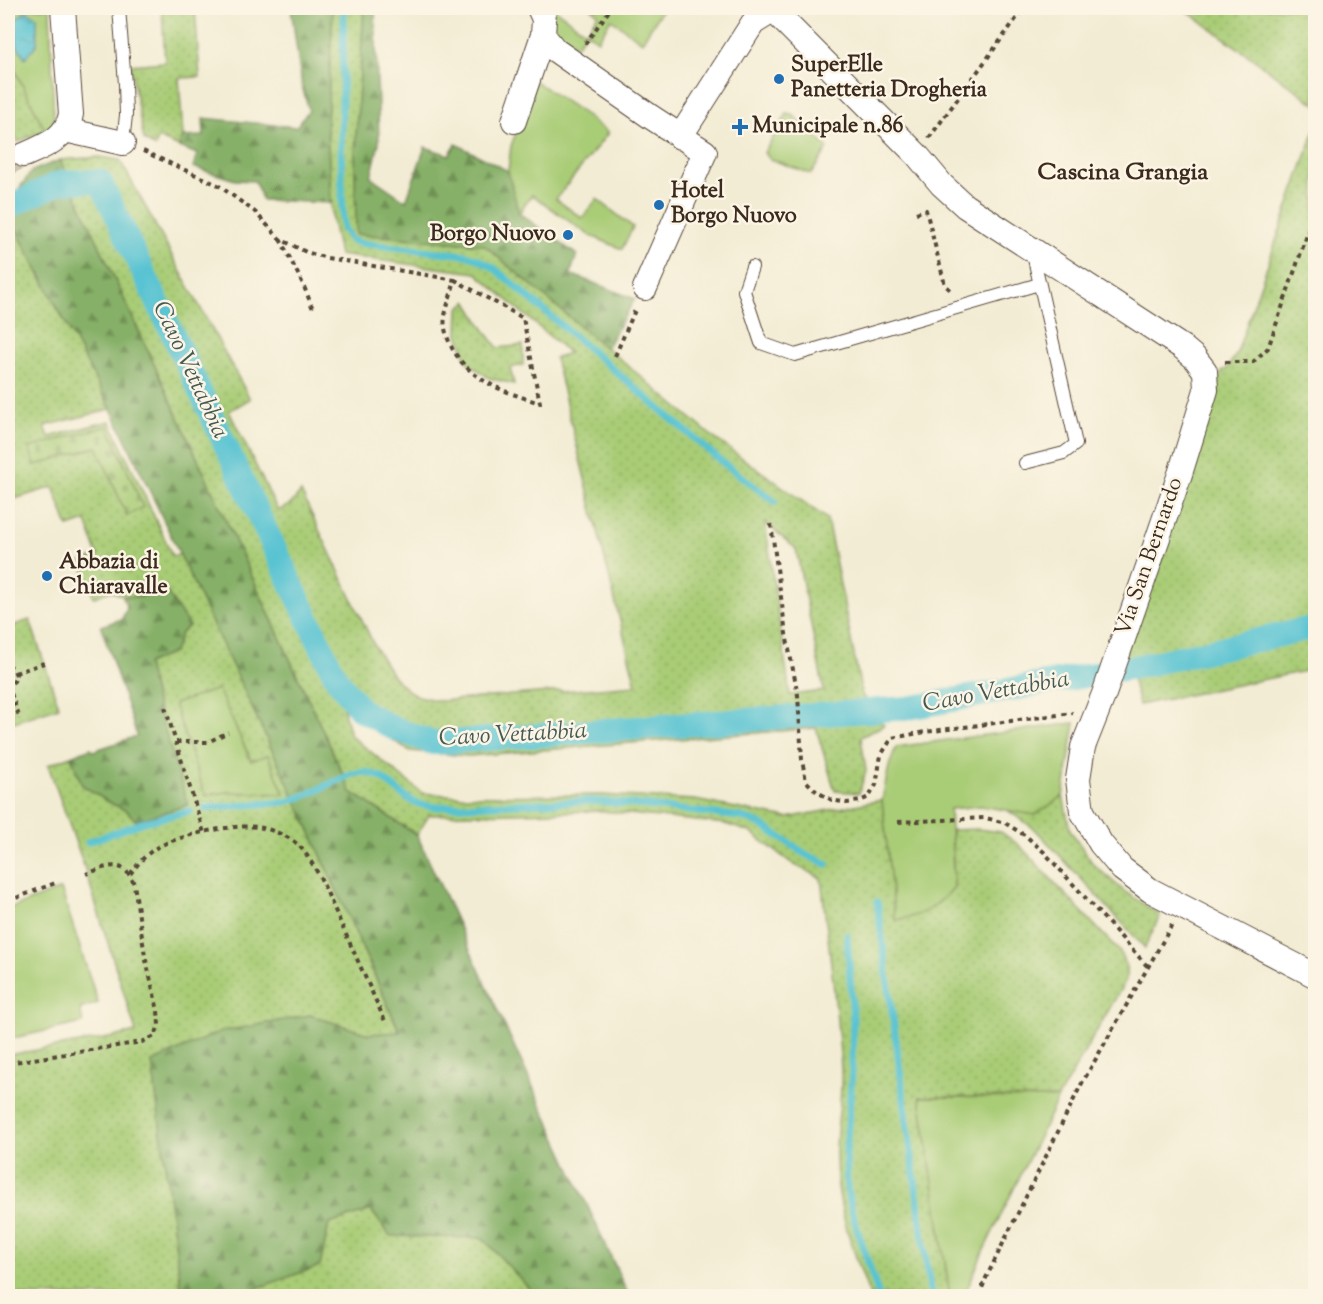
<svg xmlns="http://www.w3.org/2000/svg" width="1323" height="1304" viewBox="0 0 1323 1304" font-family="'Sorts Mill Goudy',serif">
<defs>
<pattern id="grass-dots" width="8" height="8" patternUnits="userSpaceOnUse" patternTransform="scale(1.5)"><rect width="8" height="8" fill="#a9cc76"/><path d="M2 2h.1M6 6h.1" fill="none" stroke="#92af66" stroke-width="1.8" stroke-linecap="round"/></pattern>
<pattern id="forest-firs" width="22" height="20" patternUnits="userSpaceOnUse" patternTransform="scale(1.5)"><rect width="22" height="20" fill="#86b067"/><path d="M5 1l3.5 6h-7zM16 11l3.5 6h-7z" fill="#6f8f54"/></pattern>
<pattern id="cemetery-stones" width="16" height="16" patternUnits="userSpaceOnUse" patternTransform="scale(1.5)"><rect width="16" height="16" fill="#a9cc76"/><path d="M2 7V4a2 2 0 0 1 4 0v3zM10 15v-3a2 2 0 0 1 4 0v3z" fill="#92af66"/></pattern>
<pattern id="water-ripples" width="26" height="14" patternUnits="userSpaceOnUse" patternTransform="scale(1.5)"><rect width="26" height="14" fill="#58c3d2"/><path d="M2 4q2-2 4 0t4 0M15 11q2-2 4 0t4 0" fill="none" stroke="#4a9faa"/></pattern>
</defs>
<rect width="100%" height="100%" fill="#fcf5e5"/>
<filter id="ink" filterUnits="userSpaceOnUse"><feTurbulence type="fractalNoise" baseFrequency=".0167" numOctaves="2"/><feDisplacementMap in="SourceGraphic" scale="12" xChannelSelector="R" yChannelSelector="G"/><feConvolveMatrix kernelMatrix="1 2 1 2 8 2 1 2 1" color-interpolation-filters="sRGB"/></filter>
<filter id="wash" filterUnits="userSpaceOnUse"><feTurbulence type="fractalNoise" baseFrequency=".008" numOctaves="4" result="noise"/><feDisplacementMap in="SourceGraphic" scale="24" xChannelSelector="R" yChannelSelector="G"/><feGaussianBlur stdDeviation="1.35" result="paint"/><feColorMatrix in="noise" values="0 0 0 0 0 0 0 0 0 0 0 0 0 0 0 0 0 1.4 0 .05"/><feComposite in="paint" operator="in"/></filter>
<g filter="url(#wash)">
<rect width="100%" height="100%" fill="#f3ecd4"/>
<!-- grass -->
<path fill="url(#grass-dots)" stroke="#727b4a" stroke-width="1.5" fill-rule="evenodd" d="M 162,8 L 195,8 L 200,77 L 179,78 L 183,137 L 179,147 L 158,138 L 155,147 L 144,140 L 130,65 L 165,62 Z
M 333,8 L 364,8 L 355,154 L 356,233 L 484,245 L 713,437 L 827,519 L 862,695 L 884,725 L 861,737 L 866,771 L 859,793 L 835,791 L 816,728 L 468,756 L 410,751 L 343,708 L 350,735 L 422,793 L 459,796 L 601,795 L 695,800 L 787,818 L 882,800 L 895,920 C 925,915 931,909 954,888 L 952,830 L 978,829 L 1001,832 L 1019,845 L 1119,951 L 1126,965 L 1126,980 L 1058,1098 L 920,1097 L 950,1296 L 870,1296 C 852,1247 835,1205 836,1151 C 836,1124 843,1096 841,1069 C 837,1005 828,941 821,878 L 793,864 L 750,832 L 725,824 L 602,811 L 429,815 L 417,835 L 351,792 L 60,160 L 100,157 L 120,160 L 250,399 L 229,411 L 278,511 L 291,504 L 301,492 L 375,647 C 385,664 397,686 416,695 C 423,698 432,699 440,701 L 636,685 L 555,358 L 569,353 L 476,273 L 339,255 L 332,220 L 327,124 ZM 765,522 L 796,549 L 824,691 L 790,695 Z
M 1183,8 L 1315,8 L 1315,104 Z
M 8,56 L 45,130 L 18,142 L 8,121 Z
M 1315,130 L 1315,669 L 1139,705 L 1124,647 L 1212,392 L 1223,370 L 1226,370 L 1236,355 Z
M 8,214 L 111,409 L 45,426 L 49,437 L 110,421 L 173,557 L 180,554 L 307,824 L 400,1033 L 368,1034 L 310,1015 L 152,1062 L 182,1296 L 8,1296 L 8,1055 L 109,1038 L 136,1032 L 82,860 L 48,765 L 71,756 L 82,785 L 107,801 L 127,811 L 136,821 L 159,814 L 155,698 L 146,664 L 174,652 L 181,633 L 165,589 C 144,595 132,601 111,591 L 94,597 L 81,562 L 98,556 L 86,521 L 68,527 L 53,487 L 8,501 ZM 217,689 L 252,762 L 268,756 L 284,794 L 228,792 L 205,795 Z
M 467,301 L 486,332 L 498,348 L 523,345 L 523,365 L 510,368 L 514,384 L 489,378 L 467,362 L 458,334 L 459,308 Z
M 30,620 L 59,707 L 8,724 L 8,627 Z
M 1063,796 L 1070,830 L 1093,864 L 1124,891 L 1160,915 L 1145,948 L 1036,830 L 1007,810 L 1035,815 Z
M 371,1210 L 390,1236 L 483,1238 L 536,1296 L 234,1296 L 320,1266 L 329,1224 Z"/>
<!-- forest -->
<path fill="url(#forest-firs)" stroke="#606d42" stroke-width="1.5" d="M 291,8 L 333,8 L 327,124 L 331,203 L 262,200 L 255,181 L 235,180 L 193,167 L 197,154 L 179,147 L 183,137 L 204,136 L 203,118 L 296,127 L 309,110 L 302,86 Z
M 364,8 L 375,8 L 379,143 L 371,177 L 406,201 L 425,147 L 449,155 L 456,144 L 508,171 L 519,213 L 577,255 L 570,274 L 635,299 L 606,348 L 484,245 L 356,234 L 355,154 Z
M 60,160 L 351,792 L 417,835 L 629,1296 L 536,1296 L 483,1238 L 390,1236 L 371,1210 L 329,1224 L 320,1266 L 234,1296 L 182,1296 L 152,1062 L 219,1032 L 310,1015 L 368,1034 L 400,1032 L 307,824 L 113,413 L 8,214 L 8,204 L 32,171 Z
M 165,589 L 189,626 L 181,633 L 174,652 L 147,664 L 155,698 L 188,805 L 136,821 L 127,811 L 107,801 L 82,785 L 71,756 L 91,748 L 93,751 L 137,736 L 101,626 L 122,619 L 127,608 L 123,597 L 140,597 Z"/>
<!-- cemetery -->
<path fill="url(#cemetery-stones)" stroke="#727b4a" stroke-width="1.5" d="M 108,426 L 143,507 L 127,516 L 97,447 L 35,465 L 29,448 Z"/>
<!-- garden -->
<path fill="#a9cc76" stroke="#727b4a" stroke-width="1.5" d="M 8,8 L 50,8 L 54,126 L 45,130 L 8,56 L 8,19 L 10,18 L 8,12 Z
M 549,8 L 553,8 L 586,32 L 598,14 L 591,8 L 663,8 L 642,42 L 611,19 L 598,40 L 586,32 L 576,46 L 554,28 Z
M 535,81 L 584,114 L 608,133 L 556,199 L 582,218 L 597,199 L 633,227 L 622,249 L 589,235 L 532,195 L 519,213 L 508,171 L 511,146 Z
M 787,114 L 794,116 L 828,148 L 811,174 L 770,159 L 764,153 Z
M 218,689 L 251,761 L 268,755 L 284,794 L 228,792 L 205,795 L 174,704 Z
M 1075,723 L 1063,796 L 1035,815 L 981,806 L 950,809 L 954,888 C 931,910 925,915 895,920 L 882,800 L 889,766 L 896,747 Z
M 61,889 L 98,1003 L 80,1009 L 83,1023 L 8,1039 L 8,909 Z
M 920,1097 L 1058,1098 L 983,1252 L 964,1296 L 950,1296 Z"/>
<!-- water -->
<path fill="url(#water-ripples)" stroke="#4a7678" stroke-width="1.5" d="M 26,11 L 37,17 L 37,44 L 25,58 L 16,44 L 15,20 Z"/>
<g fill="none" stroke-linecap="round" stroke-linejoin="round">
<!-- stream -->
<path stroke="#58c3d2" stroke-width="7" d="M 344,8 L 341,142 L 343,228 L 351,240 L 359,243 L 466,255 L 478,259 L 494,268 L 722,462 L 775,502
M 205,808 L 286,802 L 304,796 L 352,774 L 366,772 L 381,777 L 403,795 L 415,803 L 434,807 L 592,801 L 639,805 L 741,817 L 760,824 L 807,855 L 827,864
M 88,842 L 144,822 L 190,811
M 877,902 L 931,1296
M 847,935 L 853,1018 L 852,1072 L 846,1152 L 847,1189 L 855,1222 L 879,1296"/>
<!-- canal -->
<path stroke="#58c3d2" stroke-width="24" d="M 8,207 L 61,182 L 100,181 L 336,678 L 361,710 L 393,728 L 433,743 L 908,708 L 1140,666 L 1316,627"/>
</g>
</g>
<g filter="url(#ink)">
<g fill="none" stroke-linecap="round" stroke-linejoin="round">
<!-- street-tunnel -->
<path stroke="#cec5b0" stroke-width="24" stroke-dasharray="24 12" stroke-linecap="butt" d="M 8,163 L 24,155"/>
<!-- lane casing -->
<g stroke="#574739" stroke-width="14">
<path id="lane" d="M 119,8 L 125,84 L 126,115 L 123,143
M 752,267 L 744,291 L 761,343 L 795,355 L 1039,284
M 1025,463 L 1064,453 L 1076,444 L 1032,250"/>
</g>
<!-- street casing -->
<g stroke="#574739" stroke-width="26">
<path id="street" d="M 771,8 L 917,155 L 942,185 L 965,206 L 1182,347 L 1195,358 L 1205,371 L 1206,390 L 1180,474 L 1104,694 L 1083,747 L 1078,779 L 1082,811 L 1101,844 L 1122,869 L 1150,890 L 1316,976
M 543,35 L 555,50 L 651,117 L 705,152 L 645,288
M 514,121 L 543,35 L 544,19 L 539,8
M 65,130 L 123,143
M 680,137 L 753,23 L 774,10 L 781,8
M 24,155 C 45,146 67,138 71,114 L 63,8"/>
</g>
<!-- path -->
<path stroke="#574739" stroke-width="4" stroke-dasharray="4.5 4.5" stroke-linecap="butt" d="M 585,44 L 611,8
M 929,138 L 1024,8
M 143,151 L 218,185 L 255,212 L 280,239 L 306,252 L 327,258 L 455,280 C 452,292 447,304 445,316 C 443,327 447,338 452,348 C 471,382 505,392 540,403 L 523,318 L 455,280
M 916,213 L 926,210 L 945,285 L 953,292
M 280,239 L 303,284 L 313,309
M 615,356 L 636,308
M 1225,362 L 1253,362 L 1268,348 L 1316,209
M 771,524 L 786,634 L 798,695 L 802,760 L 806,781 L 817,792 L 832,800 L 847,803 L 860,801 L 869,797 L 876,785 L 881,755 L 892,738 L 925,732 L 1073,713
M 8,665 L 13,668 L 16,675 L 14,681 L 8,686
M 15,673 L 44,663
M 8,685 L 20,719
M 165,707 L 204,833
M 176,742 L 208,742 L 228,732
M 898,822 L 986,818 L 1005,823 L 1026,836 L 1044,852 L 1148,967
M 130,874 C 138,864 145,855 156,848 C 179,835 238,822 263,828 C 273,830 284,835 293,841 C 305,849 313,865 320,877 L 385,1021
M 8,901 L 58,882
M 8,1063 L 142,1042 L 155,1036 L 159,1025 L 158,1011 L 145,956 L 134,884 C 124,858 107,866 86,874
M 979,1296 L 986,1278 L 1081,1085 L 1172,925"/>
<!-- lane -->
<use href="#lane" stroke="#fff" stroke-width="12"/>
<!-- street -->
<use href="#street" stroke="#fff" stroke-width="24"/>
</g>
</g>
<!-- markers -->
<g fill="#1f6fb2" stroke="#fcf5e5" stroke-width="2">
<circle cx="779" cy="79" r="6"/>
<path d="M737 118h6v6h6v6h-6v6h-6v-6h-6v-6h6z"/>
<circle cx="659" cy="205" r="6"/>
<circle cx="568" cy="235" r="6"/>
<circle cx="47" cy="576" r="6"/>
</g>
<g text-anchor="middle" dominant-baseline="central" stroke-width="5" stroke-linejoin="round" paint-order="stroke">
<!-- poi labels -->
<g font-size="22" font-weight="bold" fill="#3b2a1e" stroke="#fcf5e5" text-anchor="start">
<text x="791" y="66">SuperElle<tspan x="791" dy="25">Panetteria Drogheria</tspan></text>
<text x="752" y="127">Municipale n.86</text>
<text x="671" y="192">Hotel<tspan x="671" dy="25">Borgo Nuovo</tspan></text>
<text x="556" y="235" text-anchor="end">Borgo Nuovo</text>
<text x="59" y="563">Abbazia di<tspan x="59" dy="25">Chiaravalle</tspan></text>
</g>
<!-- street labels -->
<g font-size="22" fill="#3b2a1e" stroke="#fcf5e5">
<text transform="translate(1150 557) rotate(-71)">Via San Bernardo</text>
</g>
<!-- neighbourhood labels -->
<g font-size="24" font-weight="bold" fill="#3b2a1e" stroke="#fcf5e5">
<text x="1123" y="173">Cascina Grangia</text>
</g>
<!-- water labels -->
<g font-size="24" font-style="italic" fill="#445854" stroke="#fcf5e5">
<text transform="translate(190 370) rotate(65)">Cavo Vettabbia</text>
<text transform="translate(996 692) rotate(-10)">Cavo Vettabbia</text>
<text transform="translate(513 735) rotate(-3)">Cavo Vettabbia</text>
</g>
</g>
<!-- margin -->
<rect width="1323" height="1304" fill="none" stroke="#fcf5e5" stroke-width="30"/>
</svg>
